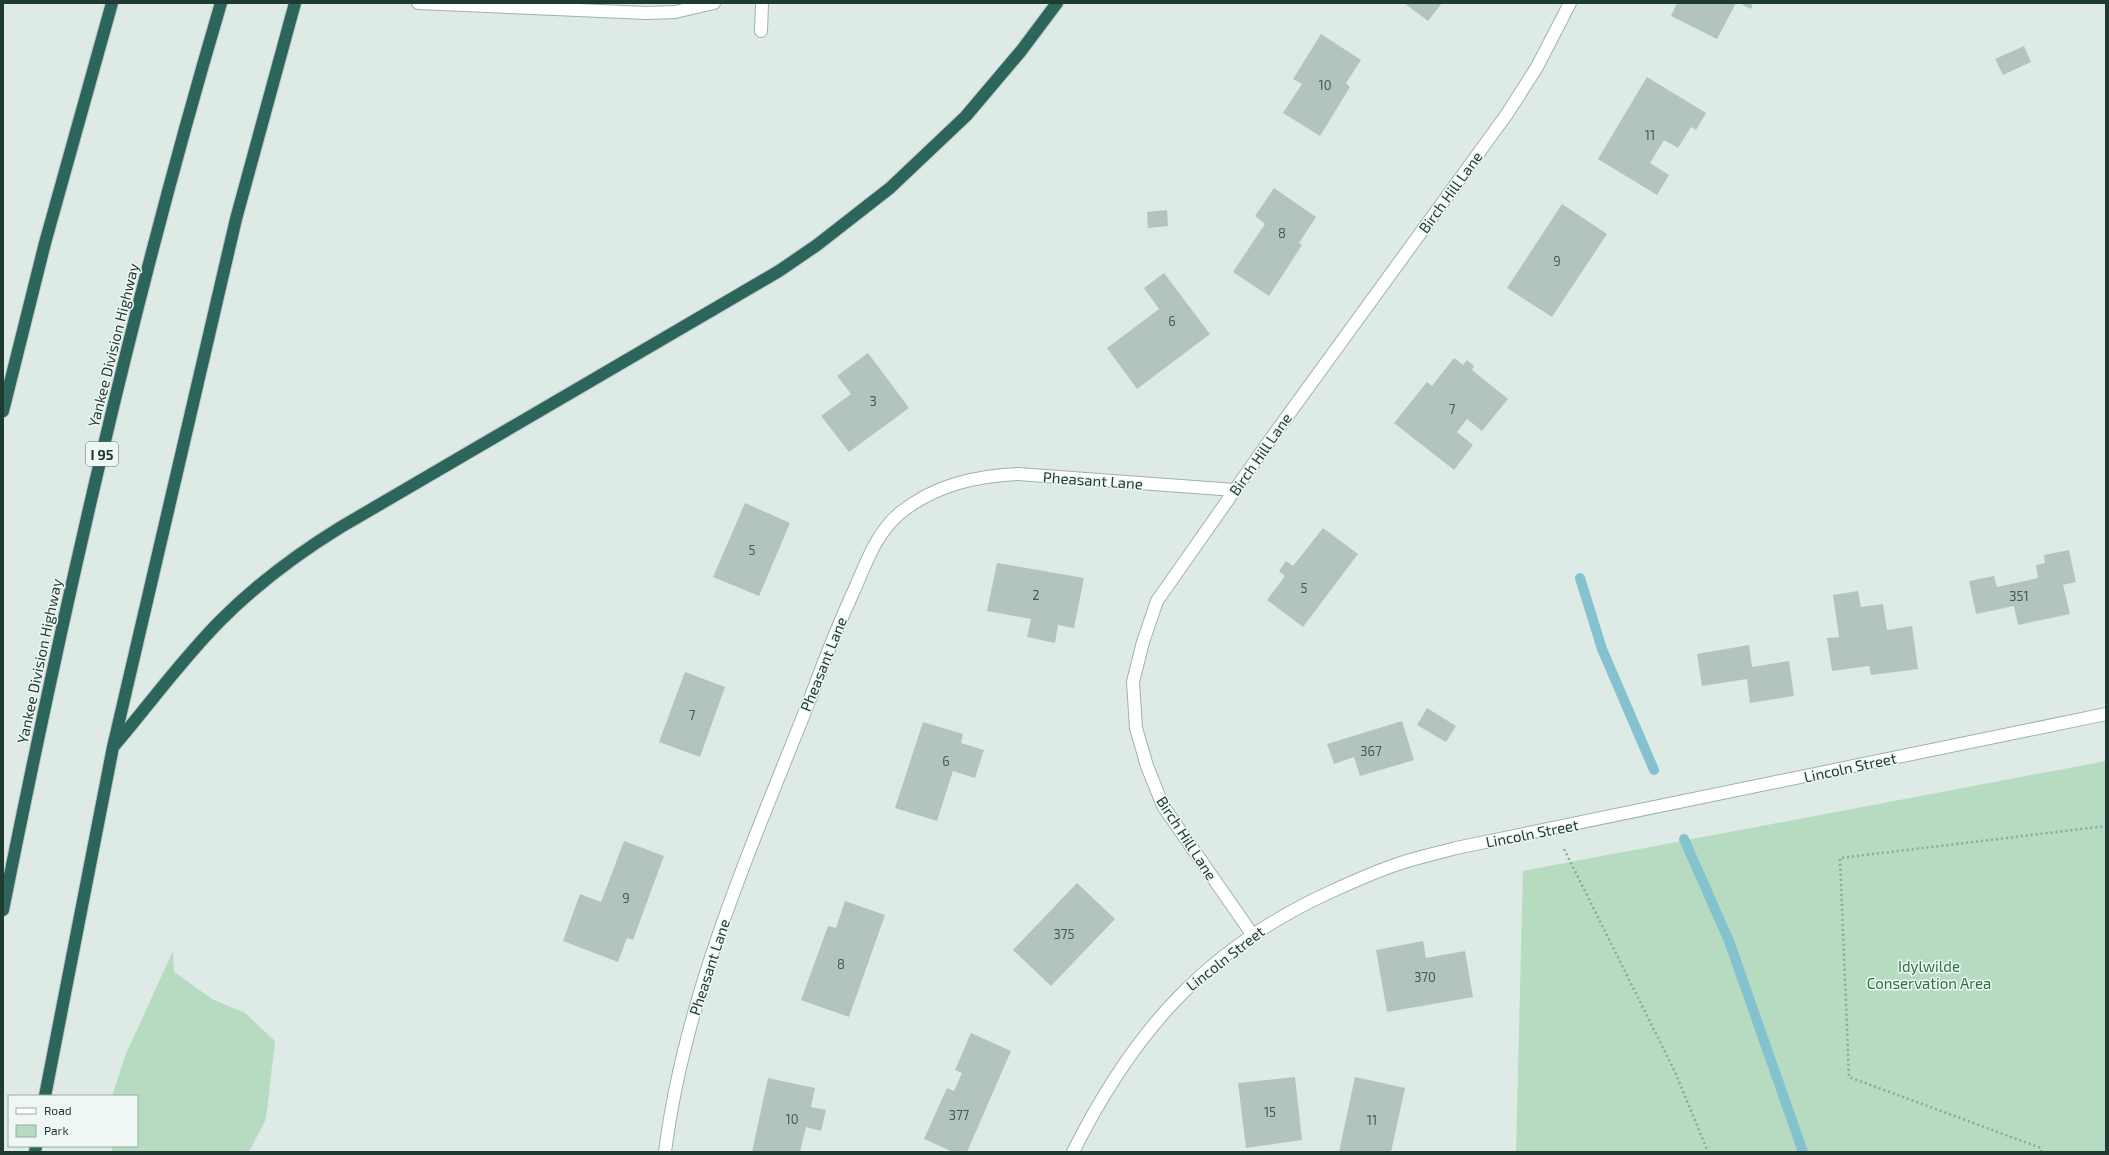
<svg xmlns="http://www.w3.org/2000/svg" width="2109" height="1155" viewBox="0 0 2109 1155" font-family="'Exo 2',sans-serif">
<rect width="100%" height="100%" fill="#deeae5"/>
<!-- green -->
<path fill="#b6dbc1" d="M 2106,761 L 2106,1152 L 1516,1152 L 1523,871 Z
M 173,951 L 174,972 L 212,999 L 245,1013 L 275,1041 L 266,1119 L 249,1152 L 112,1152 L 112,1146 L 137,1146 L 137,1096 L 112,1096 L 125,1056 Z"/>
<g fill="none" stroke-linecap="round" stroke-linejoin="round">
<!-- stream -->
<path stroke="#85c2d0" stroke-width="10" d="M 1580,578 L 1602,649 L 1654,770
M 1684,839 L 1729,941 L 1803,1152"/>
</g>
<!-- building -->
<path fill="#b3c4be" d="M 1404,3 L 1442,3 L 1428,21 Z
M 1677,3 L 1736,3 L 1717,39 L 1671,16 Z
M 1739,3 L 1753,3 L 1751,9 Z
M 1321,34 L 1361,60 L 1346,83 L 1350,87 L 1320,136 L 1283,113 L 1302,84 L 1293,79 Z
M 2024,46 L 2031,62 L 2003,75 L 1995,59 Z
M 1647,77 L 1706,113 L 1696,130 L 1691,127 L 1678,148 L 1664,140 L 1650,163 L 1669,175 L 1657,195 L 1598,159 Z
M 1274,188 L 1316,217 L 1299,243 L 1302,245 L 1269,296 L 1233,272 L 1265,224 L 1255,216 Z
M 1562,204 L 1607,234 L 1552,317 L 1507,288 Z
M 1167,210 L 1168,226 L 1148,228 L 1147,212 Z
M 1164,273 L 1210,334 L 1137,389 L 1107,348 L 1159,309 L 1144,288 Z
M 868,353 L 909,408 L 849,452 L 821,416 L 851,394 L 837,376 Z
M 1454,358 L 1463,365 L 1467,360 L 1474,366 L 1472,370 L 1508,399 L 1482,431 L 1467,419 L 1457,432 L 1473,445 L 1454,470 L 1394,423 L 1427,382 L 1432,386 Z
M 745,503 L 790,523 L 759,596 L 713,577 Z
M 1323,528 L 1358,554 L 1303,627 L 1267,600 L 1285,576 L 1279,571 L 1286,561 L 1293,566 Z
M 2069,550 L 2076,582 L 2063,585 L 2070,614 L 2018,625 L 2014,606 L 1976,614 L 1969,581 L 1994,576 L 1997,587 L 2038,578 L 2036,565 L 2045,563 L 2044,555 Z
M 997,563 L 1084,578 L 1074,628 L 1058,625 L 1055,643 L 1027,637 L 1031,619 L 987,611 Z
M 1858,591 L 1861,607 L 1883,604 L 1887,630 L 1912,626 L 1918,669 L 1871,675 L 1869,666 L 1832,671 L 1827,638 L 1839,637 L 1833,595 Z
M 1749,645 L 1752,667 L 1789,661 L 1794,696 L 1750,703 L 1747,679 L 1702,686 L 1697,654 Z
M 685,672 L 725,687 L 700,757 L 659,742 Z
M 1427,708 L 1456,726 L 1446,742 L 1417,725 Z
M 1402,721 L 1414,760 L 1360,776 L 1354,757 L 1334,764 L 1327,744 Z
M 923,722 L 963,734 L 961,743 L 984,750 L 975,778 L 953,771 L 937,821 L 895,808 Z
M 624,841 L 664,856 L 633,940 L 627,938 L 618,962 L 563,941 L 580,894 L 601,902 Z
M 1077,883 L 1115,919 L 1051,986 L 1013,950 Z
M 845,901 L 885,915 L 849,1017 L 801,1000 L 828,926 L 836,928 Z
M 1423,941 L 1426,958 L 1465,951 L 1473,997 L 1387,1012 L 1376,950 Z
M 971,1033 L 1011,1051 L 967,1152 L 953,1152 L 924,1139 L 947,1088 L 954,1091 L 962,1073 L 955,1070 Z
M 1295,1077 L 1302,1140 L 1246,1148 L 1238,1083 Z
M 1355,1077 L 1405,1088 L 1391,1152 L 1339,1152 Z
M 768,1078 L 815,1088 L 811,1107 L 826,1110 L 821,1131 L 806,1127 L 800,1152 L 752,1152 Z"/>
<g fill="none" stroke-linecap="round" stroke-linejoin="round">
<!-- service casing -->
<g stroke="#a1b1ac" stroke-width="14">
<path id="service" d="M 418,3 L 647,13 L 675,12 L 714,3
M 761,31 L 762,3"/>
</g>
<!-- minor casing -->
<g stroke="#a1b1ac" stroke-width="14">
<path id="minor" d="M 1252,934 L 1163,806 L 1147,766 L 1136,728 L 1133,682 L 1143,642 L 1157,601 L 1270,440 L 1507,114 L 1537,67 L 1570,3
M 665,1152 C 685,994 752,846 810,699 C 824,661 839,623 856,586 C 867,560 878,531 900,513 C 935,485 975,476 1018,474 L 1235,490"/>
</g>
<!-- tertiary casing -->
<g stroke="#a1b1ac" stroke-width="14">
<path id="tertiary" d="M 1073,1152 C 1133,1032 1205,950 1328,893 C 1352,882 1376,871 1401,863 C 1419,857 1438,853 1456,848 L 2106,714"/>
</g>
<!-- motorway casing -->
<g stroke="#bcc4c2" stroke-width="14">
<path id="motorway" d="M 3,411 L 45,243 L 112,3
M 113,747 C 149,705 182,659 221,620 C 257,584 297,554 341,527 L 779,271 L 817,245 L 890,188 L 966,116 L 1021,51 L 1057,3
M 3,910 C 64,605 133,301 221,3
M 45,1096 L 113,747 L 236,219 L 295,3
M 35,1152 L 36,1146"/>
</g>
<!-- path -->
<path stroke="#7eaea0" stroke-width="2.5" stroke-dasharray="2 3" stroke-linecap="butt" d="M 1564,849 L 1675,1072 L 1708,1152
M 2041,1152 L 2041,1148 L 1849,1077 L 1840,858 L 2106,826"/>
<!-- service -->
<use href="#service" stroke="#fff" stroke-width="12"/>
<!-- minor -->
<use href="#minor" stroke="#fff" stroke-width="12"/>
<!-- tertiary -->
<use href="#tertiary" stroke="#fff" stroke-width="12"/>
<!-- motorway -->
<use href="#motorway" stroke="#2b655b" stroke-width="12"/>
</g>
<g text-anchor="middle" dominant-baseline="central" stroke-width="3" stroke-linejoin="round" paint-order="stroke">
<!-- number labels -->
<g font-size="13" fill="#445c56">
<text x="1325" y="85">10</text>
<text x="1650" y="135">11</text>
<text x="1282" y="233">8</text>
<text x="1557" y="261">9</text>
<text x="1172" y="321">6</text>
<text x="873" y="401">3</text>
<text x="1452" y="409">7</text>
<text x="752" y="550">5</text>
<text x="1304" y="588">5</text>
<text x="1036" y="595">2</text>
<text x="2019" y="596">351</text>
<text x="692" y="715">7</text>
<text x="1371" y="751">367</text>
<text x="946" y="761">6</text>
<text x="626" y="898">9</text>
<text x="1064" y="934">375</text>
<text x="841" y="964">8</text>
<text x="1425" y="977">370</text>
<text x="1270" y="1112">15</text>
<text x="959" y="1115">377</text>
<text x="792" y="1119">10</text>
<text x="1372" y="1120">11</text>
</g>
<!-- shield labels -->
<rect fill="#eef7f3" stroke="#5d726d" stroke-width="1" x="86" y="442" width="32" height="24" rx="3"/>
<g font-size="14" font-weight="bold" fill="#1f3933">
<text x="102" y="454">I 95</text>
</g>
<!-- street labels -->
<g font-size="15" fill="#1f3933" stroke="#eef7f3">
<text transform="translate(1450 192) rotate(-54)">Birch Hill Lane</text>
<text transform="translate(113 345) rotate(-76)">Yankee Division Highway</text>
<text transform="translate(1260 454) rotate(-55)">Birch Hill Lane</text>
<text transform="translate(1093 480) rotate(4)">Pheasant Lane</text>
<text transform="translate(39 661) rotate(-78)">Yankee Division Highway</text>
<text transform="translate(823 664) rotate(-68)">Pheasant Lane</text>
<text transform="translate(1850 767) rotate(-12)">Lincoln Street</text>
<text transform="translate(1532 833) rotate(-11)">Lincoln Street</text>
<text transform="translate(1187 838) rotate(57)">Birch Hill Lane</text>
<text transform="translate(1225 958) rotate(-38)">Lincoln Street</text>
<text transform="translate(709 967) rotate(-72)">Pheasant Lane</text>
</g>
<!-- park labels -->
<g font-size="15" fill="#2a7047" stroke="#eef7f3">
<text x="1929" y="966">Idylwilde<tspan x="1929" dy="17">Conservation Area</tspan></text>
</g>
</g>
<!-- border -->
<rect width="2109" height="1155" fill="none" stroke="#1f3933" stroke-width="8"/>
<!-- legend -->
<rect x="8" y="1095" width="130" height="52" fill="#eef7f3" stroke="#9baba6"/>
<rect x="16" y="1108" width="20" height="6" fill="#ffffff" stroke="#9baba6"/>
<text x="44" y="1115" font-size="12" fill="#1f3933">Road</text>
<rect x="16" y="1125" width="20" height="12" fill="#b6dbc1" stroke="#9baba6"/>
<text x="44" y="1135" font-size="12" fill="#1f3933">Park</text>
</svg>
